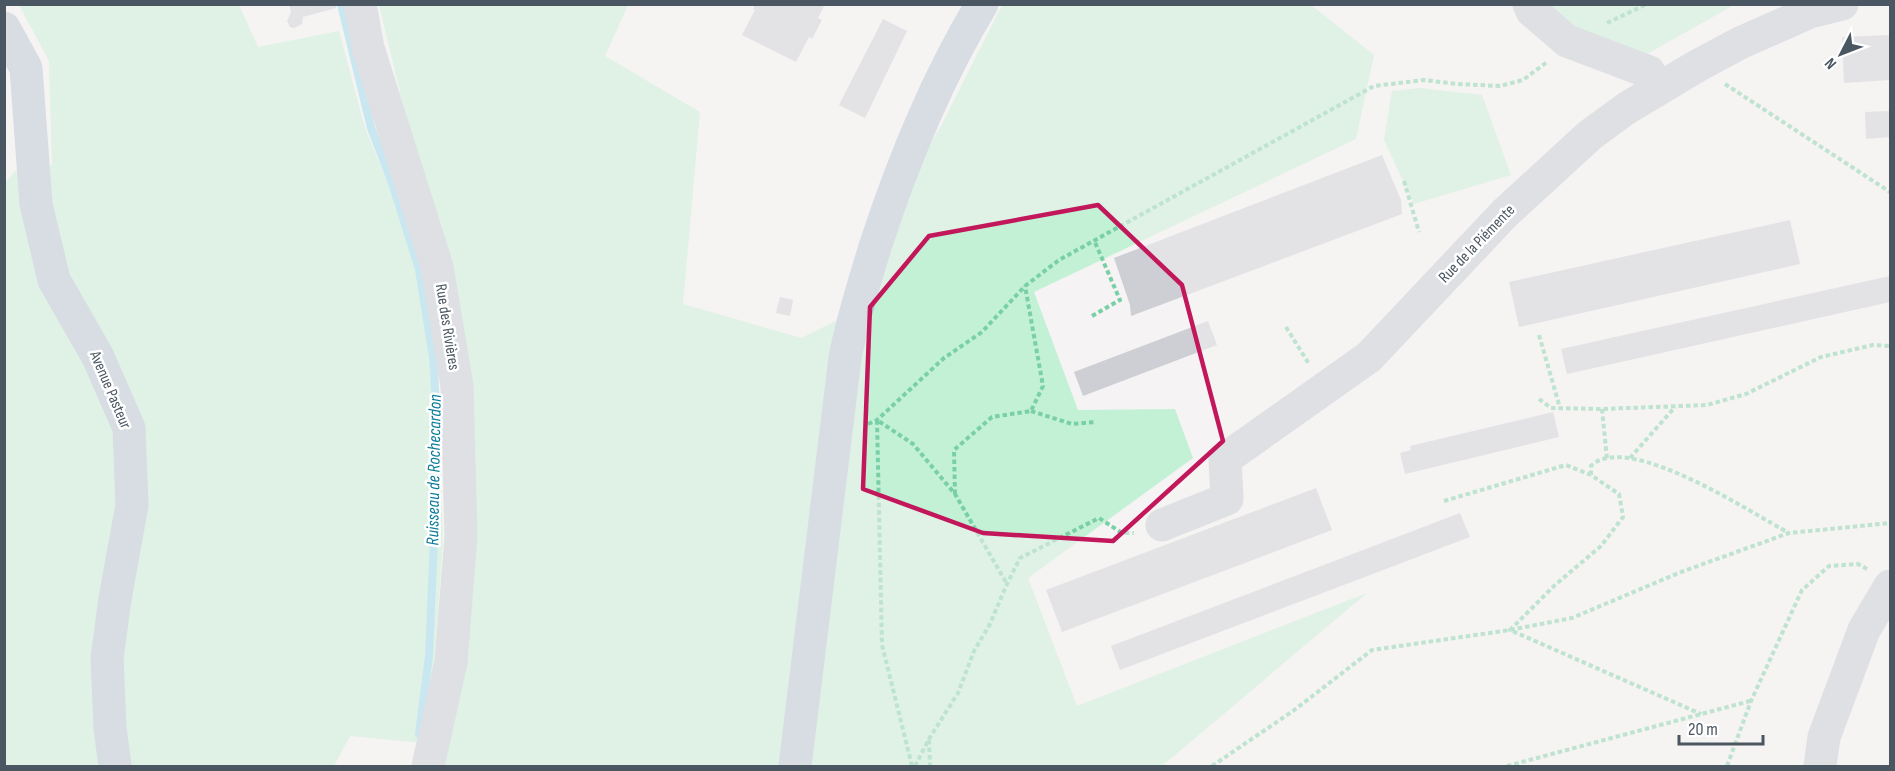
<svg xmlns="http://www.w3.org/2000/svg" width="1895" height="771" viewBox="0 0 1895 771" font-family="'Sofia Sans Condensed',sans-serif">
<rect width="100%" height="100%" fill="#f5f3f3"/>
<!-- green -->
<path fill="#c3f1d5" d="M 19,5 L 239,5 L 258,47 L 339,31 L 365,128 L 422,267 L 439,390 L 443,540 L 435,657 L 423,743 L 350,736 L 334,766 L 5,766 L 4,184 L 15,171 L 52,165 L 49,61 Z
M 379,5 L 628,5 L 605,56 L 700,112 L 683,304 L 801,338 L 865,307 L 899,196 L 942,124 L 1002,5 L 1311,5 L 1374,55 L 1356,139 L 1034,292 L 1078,410 L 1175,409 L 1193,458 L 1028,578 L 1077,706 L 1367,593 L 1162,766 L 440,766 L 473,549 L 404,109 Z
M 1542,5 L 1734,5 L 1638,59 L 1586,41 Z
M 1420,88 L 1482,95 L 1511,175 L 1414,204 L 1384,140 L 1392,91 Z"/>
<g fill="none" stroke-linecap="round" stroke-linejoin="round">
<!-- stream -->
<path stroke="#90daee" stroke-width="8" d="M 341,4 L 371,128 L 392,183 L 419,269 L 433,357 L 438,435 L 437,468 L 429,656 L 419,734"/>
</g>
<!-- building -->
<path fill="#cdcfd5" d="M 289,4 L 335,4 L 336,8 L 303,17 L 302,24 L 294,28 L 290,27 L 287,21 L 291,12 Z
M 755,4 L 825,4 L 818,18 L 822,20 L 812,39 L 809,37 L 796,62 L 742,35 L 755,10 L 753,9 Z
M 883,19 L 907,31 L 865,118 L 839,105 Z
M 1890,35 L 1890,80 L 1844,83 L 1842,37 Z
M 1890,111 L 1890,137 L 1866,139 L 1865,112 Z
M 1382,155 L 1401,200 L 1402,214 L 1131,316 L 1130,305 L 1114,258 Z
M 1790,220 L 1800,264 L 1519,327 L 1509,282 Z
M 1890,276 L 1890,302 L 1567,374 L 1561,349 Z
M 780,297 L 793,300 L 790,316 L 776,313 Z
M 1208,321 L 1217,345 L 1083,396 L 1074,372 Z
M 1553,412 L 1559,437 L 1405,474 L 1400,453 L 1411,450 L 1410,446 Z
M 1316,488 L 1332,530 L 1062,632 L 1046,590 Z
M 1460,513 L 1470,537 L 1120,670 L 1111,646 Z"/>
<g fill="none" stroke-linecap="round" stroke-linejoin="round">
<!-- path -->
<path stroke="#7ad0a6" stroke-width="4" stroke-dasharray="4.5 3" stroke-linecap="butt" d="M 1607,23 L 1647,4
M 1725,84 L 1890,192
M 1404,181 L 1419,232
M 1092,316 L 1120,300 L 1094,240
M 1286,327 L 1309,364
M 1539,335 L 1560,408
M 1539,399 L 1551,408 L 1602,409 L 1707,405 L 1746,394 L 1821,357 L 1873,345 L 1890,346
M 1602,409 L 1607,459
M 1031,411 L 1072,424 L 1096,422
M 868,424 L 877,420 L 944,358 L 982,332 L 1025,286 L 1059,260 L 1374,86 L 1424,80 L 1457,84 L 1500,86 L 1523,80 L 1547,62
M 1630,458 L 1675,407
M 1591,475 L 1591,466 C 1627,430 1753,514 1789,533
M 955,494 L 954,450 L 992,417 L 1031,411 L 1043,386 L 1025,286
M 1444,501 L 1566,465 L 1591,475 L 1619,494 L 1623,517 L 1601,546 L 1555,585 L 1510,630 L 1701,714
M 929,740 L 930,766
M 912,766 L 882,645 L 877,420 L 913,444 L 955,494 L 1007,584
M 915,766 L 929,739 L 958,693 L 974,651 L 989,626 L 1007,584 L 1020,558 L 1099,518 L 1122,533 L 1134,533
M 1212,766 L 1293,711 L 1372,650 L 1510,630 L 1572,618 L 1681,572 L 1789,533 L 1890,523
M 1507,766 L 1750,701
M 1727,766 L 1751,701 L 1802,590 L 1829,566 L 1858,564 L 1867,569"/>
<!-- minor -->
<path stroke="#c1cad2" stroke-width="33" d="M 360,4 L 368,48 L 437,267 L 457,386 L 461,536 L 451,662 L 428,766
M 1529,4 L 1532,11 L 1567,41 L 1649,72 L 1659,89
M 1162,525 L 1227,499 L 1225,459 L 1369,357 L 1505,213 L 1590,135 L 1627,108 L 1697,66 L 1740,43 L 1810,12 L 1842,4
M 1820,766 L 1824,737 L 1864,630 L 1890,586"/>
<!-- major -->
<path stroke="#b3c2d1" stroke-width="33" d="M 4,28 L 26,68 L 36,204 L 54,280 L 98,357 L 129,428 L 132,505 L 115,599 L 107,658 L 110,728 L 115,766
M 795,766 L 845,358 C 852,320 864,284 875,247 C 902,164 936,80 982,4"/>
</g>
<!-- marked area -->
<path d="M0 0H1895V771H0ZM 1098,205 L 1182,285 L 1223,441 L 1113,541 L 983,533 L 863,489 L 870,307 L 929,236 Z" fill="#f5f3f3" fill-opacity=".55" fill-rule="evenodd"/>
<path fill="none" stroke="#c2185b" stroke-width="4.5" stroke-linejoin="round" d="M 1098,205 L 1182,285 L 1223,441 L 1113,541 L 983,533 L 863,489 L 870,307 L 929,236 Z"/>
<g text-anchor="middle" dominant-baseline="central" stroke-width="5" stroke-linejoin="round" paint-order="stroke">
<!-- street labels -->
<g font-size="16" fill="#4a5661" stroke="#fff">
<text transform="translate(1477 244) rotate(-46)">Rue de la Piémente</text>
<text transform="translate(447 327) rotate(81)">Rue des Rivières</text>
<text transform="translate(110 390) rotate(67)">Avenue Pasteur</text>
</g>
<!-- water labels -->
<g font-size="18" font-style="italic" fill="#0c7c9b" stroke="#fff">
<text transform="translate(434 470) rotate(-89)">Ruisseau de Rochecardon</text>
</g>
</g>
<!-- border -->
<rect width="1895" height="771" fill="none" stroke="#4a5661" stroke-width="12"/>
<!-- north arrow -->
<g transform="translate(1841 54) rotate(228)" stroke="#ffffff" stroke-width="4.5" paint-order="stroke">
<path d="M0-4.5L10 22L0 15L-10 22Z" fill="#4a5661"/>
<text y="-9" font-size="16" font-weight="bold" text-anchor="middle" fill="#4a5661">N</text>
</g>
<!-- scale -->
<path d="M1679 735v9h84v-9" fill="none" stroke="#4a5661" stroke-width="3"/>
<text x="1688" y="735" font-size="18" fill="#4a5661" stroke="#ffffff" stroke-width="4.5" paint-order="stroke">20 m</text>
</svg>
